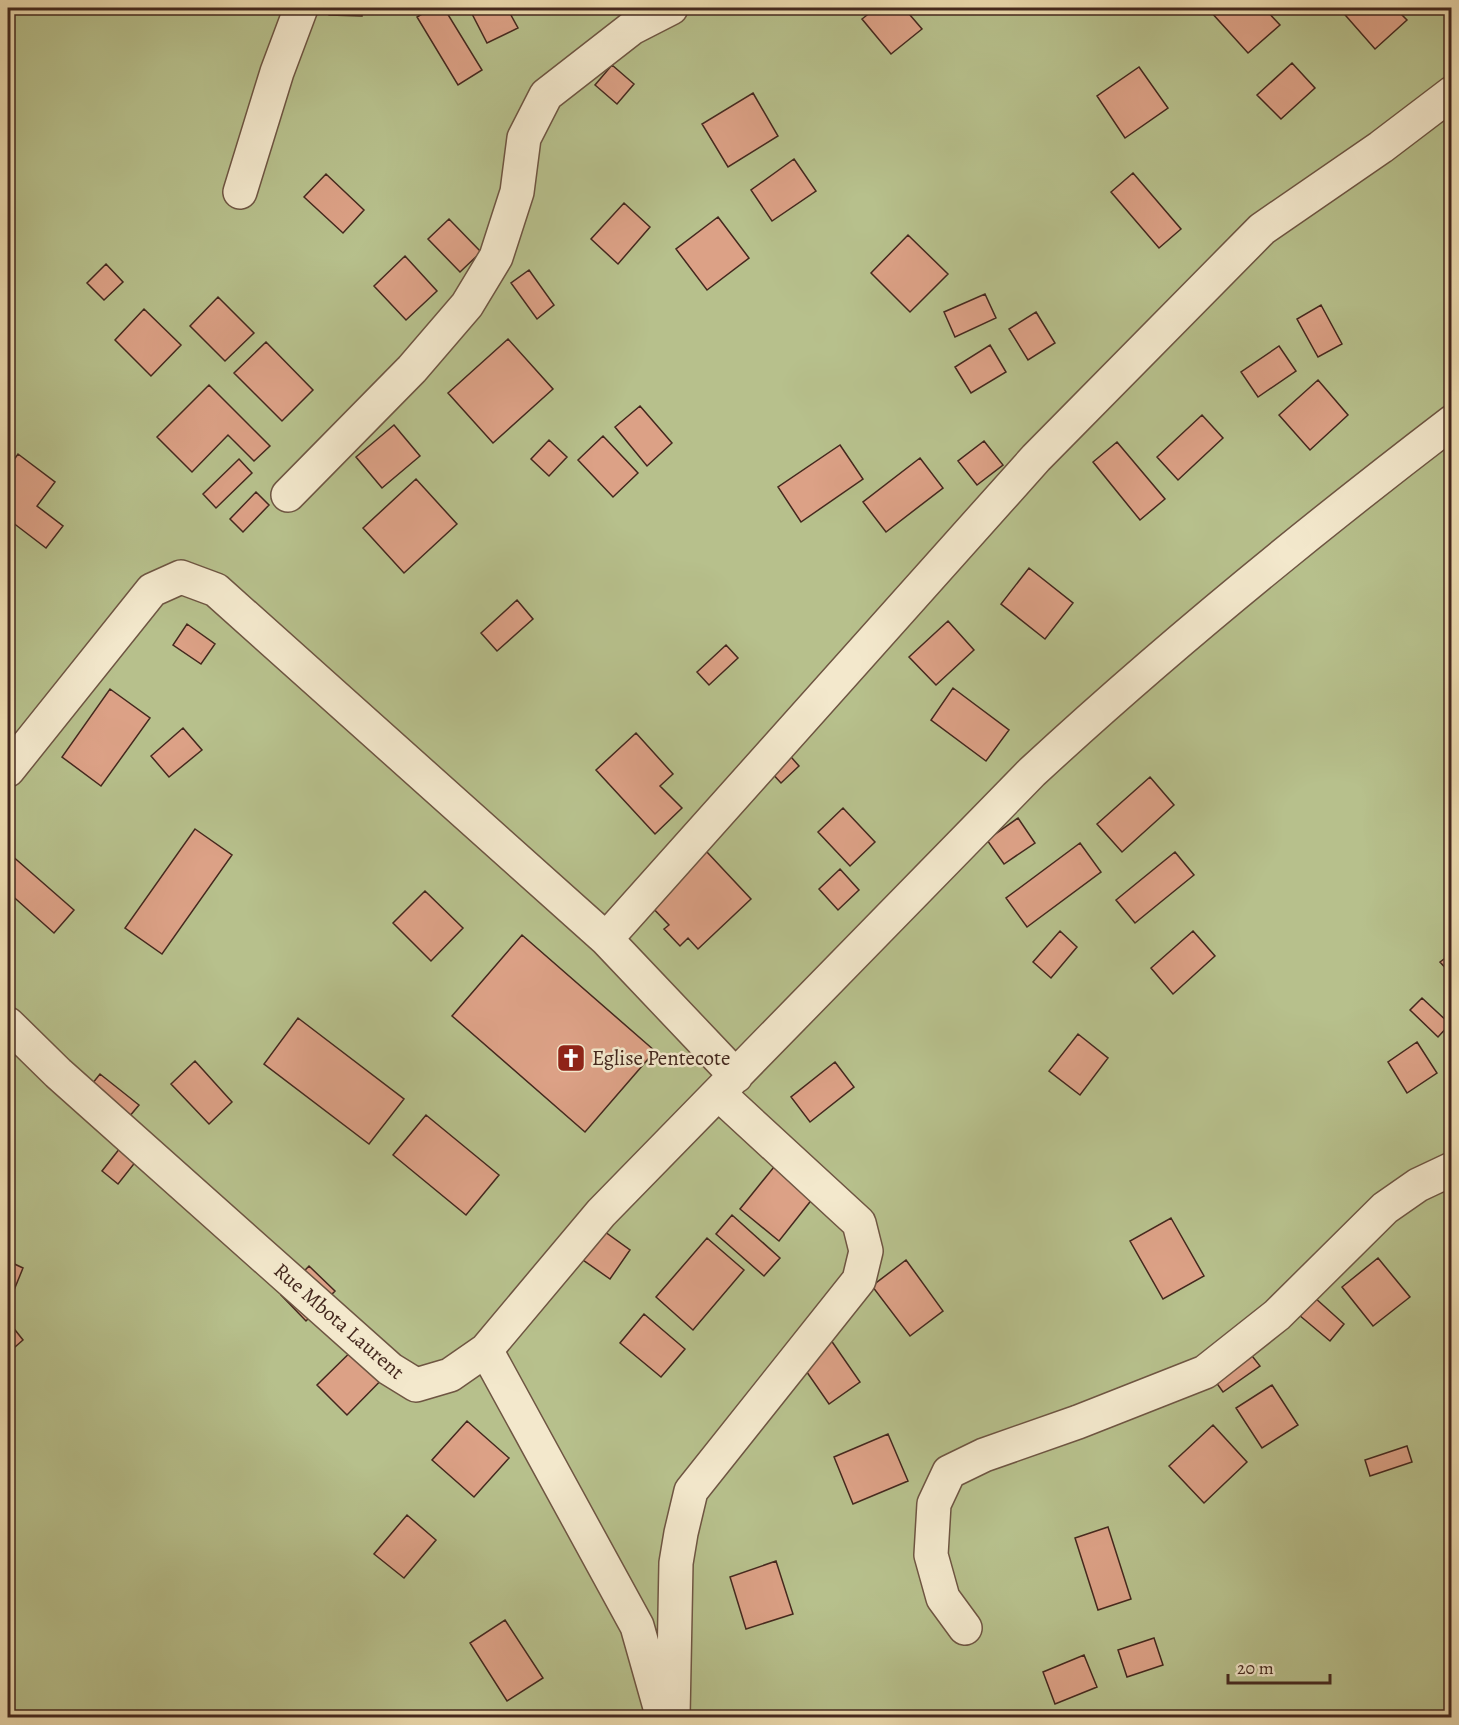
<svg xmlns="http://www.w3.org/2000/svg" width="1459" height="1725" viewBox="0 0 1459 1725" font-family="Alegreya,serif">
<rect width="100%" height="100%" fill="#eddcb0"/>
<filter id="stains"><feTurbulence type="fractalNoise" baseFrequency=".00333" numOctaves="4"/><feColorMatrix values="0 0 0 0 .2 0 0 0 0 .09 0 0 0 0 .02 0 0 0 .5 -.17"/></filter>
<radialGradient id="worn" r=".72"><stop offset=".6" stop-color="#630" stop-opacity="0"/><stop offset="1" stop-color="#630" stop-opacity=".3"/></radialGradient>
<!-- green -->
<path fill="#b7c08c" stroke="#7e7455" stroke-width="1.5" d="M 8,8 L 1451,8 L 1451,1717 L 8,1717 Z"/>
<!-- building -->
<path fill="#dca186" stroke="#44281e" stroke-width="1.5" d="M 329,8 L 362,8 L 362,16 L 329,15 Z
M 432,8 L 444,8 L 482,70 L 458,85 L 417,17 Z
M 469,8 L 507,8 L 518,28 L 487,43 Z
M 876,8 L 904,8 L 922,29 L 891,54 L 862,19 Z
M 1216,8 L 1264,8 L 1280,25 L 1248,53 L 1211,12 Z
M 1339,8 L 1395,8 L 1407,20 L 1375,49 Z
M 1292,63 L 1315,88 L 1281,119 L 1257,95 Z
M 612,65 L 634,84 L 617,104 L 595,85 Z
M 1139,67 L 1168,108 L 1125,138 L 1097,96 Z
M 753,93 L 778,136 L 728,167 L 702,124 Z
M 794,159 L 816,191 L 772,221 L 751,190 Z
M 1133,173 L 1181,229 L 1159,248 L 1111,192 Z
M 326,174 L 364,210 L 343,233 L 304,197 Z
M 624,203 L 650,227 L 618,264 L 591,239 Z
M 718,217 L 749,258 L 707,290 L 676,249 Z
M 449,219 L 481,252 L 460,272 L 428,239 Z
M 908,235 L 948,274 L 910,312 L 871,273 Z
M 405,256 L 437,291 L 406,320 L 374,286 Z
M 106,264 L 123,282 L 104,300 L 87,283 Z
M 529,270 L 554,305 L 537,319 L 511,283 Z
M 985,294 L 996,318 L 955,337 L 944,312 Z
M 218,297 L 254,333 L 225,361 L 190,326 Z
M 1321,305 L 1342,344 L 1318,357 L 1297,319 Z
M 144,309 L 181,345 L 151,376 L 115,340 Z
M 1036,312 L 1055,343 L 1028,360 L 1009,329 Z
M 508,339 L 553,389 L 493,443 L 448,393 Z
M 266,342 L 313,390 L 282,421 L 234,373 Z
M 990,345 L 1006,372 L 971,393 L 955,367 Z
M 1279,346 L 1296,371 L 1258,397 L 1241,372 Z
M 1318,380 L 1348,415 L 1310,450 L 1279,415 Z
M 209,385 L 270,446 L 254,461 L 228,435 L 192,472 L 157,437 Z
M 640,406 L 672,443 L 647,466 L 615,427 Z
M 1202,415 L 1223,438 L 1178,480 L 1157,457 Z
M 394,425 L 420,456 L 382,488 L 356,457 Z
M 603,436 L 638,473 L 613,497 L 578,460 Z
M 549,440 L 567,457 L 549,476 L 531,459 Z
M 984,441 L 1003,465 L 977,485 L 958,461 Z
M 1117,442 L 1165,499 L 1140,520 L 1093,462 Z
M 840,445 L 863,479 L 801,522 L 778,487 Z
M 18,454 L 55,482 L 37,506 L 63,526 L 46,548 L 8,519 L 8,468 Z
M 920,458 L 943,488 L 886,532 L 863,502 Z
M 239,459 L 252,473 L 216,508 L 203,494 Z
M 416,479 L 457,524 L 404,573 L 363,528 Z
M 256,492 L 269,505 L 243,532 L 230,519 Z
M 1029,568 L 1073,603 L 1045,639 L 1001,604 Z
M 517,600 L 533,619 L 497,651 L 481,633 Z
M 948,621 L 974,650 L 936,685 L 909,657 Z
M 187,624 L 215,644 L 201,664 L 173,645 Z
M 726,645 L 738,658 L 709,685 L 697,672 Z
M 953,688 L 1009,730 L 986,761 L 931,720 Z
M 110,689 L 150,718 L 101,786 L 62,757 Z
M 183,728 L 202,750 L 169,777 L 151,756 Z
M 636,733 L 673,774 L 660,786 L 682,808 L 655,834 L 596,770 Z
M 777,741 L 799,766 L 781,783 L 759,759 Z
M 1150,777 L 1174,805 L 1122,852 L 1097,824 Z
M 843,808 L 875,842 L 850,866 L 818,832 Z
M 1018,818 L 1035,843 L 1004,864 L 987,840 Z
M 195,829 L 232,855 L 162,954 L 125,928 Z
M 1080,843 L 1101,872 L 1027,927 L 1006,898 Z
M 706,851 L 751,899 L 698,949 L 688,938 L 680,946 L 664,929 L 669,925 L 649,904 Z
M 1175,852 L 1194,875 L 1135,923 L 1116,900 Z
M 10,854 L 74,910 L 54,933 L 8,892 L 8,856 Z
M 840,869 L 859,890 L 838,910 L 819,889 Z
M 425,891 L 463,928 L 431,961 L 393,923 Z
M 1060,931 L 1077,947 L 1051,978 L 1033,962 Z
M 1193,931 L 1215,956 L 1173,994 L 1151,968 Z
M 522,935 L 655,1051 L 585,1132 L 452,1016 Z
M 1452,953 L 1452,975 L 1440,962 Z
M 1422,998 L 1450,1024 L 1438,1037 L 1410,1010 Z
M 298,1018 L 404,1099 L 369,1144 L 264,1064 Z
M 1078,1034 L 1108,1058 L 1080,1095 L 1049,1071 Z
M 1417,1042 L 1437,1073 L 1407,1093 L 1388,1062 Z
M 195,1061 L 232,1102 L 209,1124 L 171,1084 Z
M 835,1062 L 854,1087 L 810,1122 L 791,1097 Z
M 100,1074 L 139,1105 L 113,1136 L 76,1104 Z
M 426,1115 L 499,1175 L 466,1215 L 393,1155 Z
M 124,1143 L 141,1155 L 118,1184 L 102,1171 Z
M 778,1162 L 817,1193 L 779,1241 L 740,1209 Z
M 732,1215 L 780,1258 L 764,1276 L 716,1234 Z
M 1171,1218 L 1204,1276 L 1163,1299 L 1130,1241 Z
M 594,1224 L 630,1250 L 610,1279 L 573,1253 Z
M 707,1238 L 744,1270 L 693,1330 L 656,1297 Z
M 1378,1258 L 1410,1297 L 1373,1326 L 1342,1287 Z
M 906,1260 L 943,1311 L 910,1336 L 872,1286 Z
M 8,1261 L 23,1268 L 12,1295 L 8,1293 Z
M 309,1266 L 335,1291 L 306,1321 L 281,1295 Z
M 1314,1297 L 1344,1324 L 1330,1341 L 1299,1315 Z
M 644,1314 L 685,1349 L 661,1377 L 620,1343 Z
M 8,1321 L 23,1340 L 8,1353 Z
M 370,1333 L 399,1362 L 347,1415 L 317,1385 Z
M 826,1333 L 860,1382 L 829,1404 L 795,1355 Z
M 1249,1352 L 1260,1366 L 1223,1392 L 1213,1378 Z
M 1272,1385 L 1298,1425 L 1262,1448 L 1236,1408 Z
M 467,1421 L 509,1458 L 474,1497 L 432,1460 Z
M 1213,1425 L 1247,1462 L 1204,1503 L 1169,1466 Z
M 888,1434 L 908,1481 L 853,1504 L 834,1457 Z
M 1407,1446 L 1412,1462 L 1370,1476 L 1365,1460 Z
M 407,1515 L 436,1540 L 404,1578 L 374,1554 Z
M 1108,1527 L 1131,1599 L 1098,1610 L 1075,1538 Z
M 776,1561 L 793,1614 L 746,1629 L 730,1577 Z
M 505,1620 L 543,1678 L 507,1701 L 470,1643 Z
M 1154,1638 L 1163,1665 L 1127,1677 L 1118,1650 Z
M 1084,1655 L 1097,1687 L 1055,1704 L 1043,1672 Z
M 533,1714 L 571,1715 L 571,1718 L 533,1718 Z"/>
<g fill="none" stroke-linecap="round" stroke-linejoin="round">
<!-- minor casing -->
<g stroke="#6e5542" stroke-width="36">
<path id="minor" d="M 240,192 L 277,72 L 301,8
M 288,495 L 412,369 L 467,305 L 496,257 L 517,192 L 524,138 L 546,95 L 632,28 L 671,8
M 8,770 L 152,590 L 181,577 L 216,590 L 606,939 L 736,1076
M 606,939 L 1036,458 L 1262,229 L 1381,147 L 1452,93
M 8,1024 L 58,1073 L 390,1369 L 416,1385 L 450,1375 L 486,1350 L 637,1626 L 663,1718
M 486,1350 L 601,1213 L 1032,772 C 1166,648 1307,533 1452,422
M 965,1628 L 943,1598 L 931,1555 L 934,1504 L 949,1472 L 984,1455 L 1078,1422 L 1205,1372 L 1277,1315 L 1385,1208 L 1418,1185 L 1452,1169
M 673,1716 L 676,1563 L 681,1533 L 691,1491 L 859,1280 L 866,1251 L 859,1223 L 719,1094"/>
</g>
<!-- minor -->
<use href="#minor" stroke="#f3e8cc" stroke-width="33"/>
</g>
<!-- icons -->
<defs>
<g id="church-square" transform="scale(1.5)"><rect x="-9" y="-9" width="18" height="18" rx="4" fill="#8f2418" stroke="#f3e8cc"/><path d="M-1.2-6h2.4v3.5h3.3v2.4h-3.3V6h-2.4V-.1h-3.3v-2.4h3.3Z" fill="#fff"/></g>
</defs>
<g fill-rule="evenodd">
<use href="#church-square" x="571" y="1058"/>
</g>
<g text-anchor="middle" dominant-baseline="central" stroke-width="5" stroke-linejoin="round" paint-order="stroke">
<!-- poi labels -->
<g font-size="21" fill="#44281e" stroke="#f3e8cc" text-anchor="start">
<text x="592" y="1058">Eglise Pentecote</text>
</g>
<!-- street labels -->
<g font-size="21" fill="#44281e" stroke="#f3e8cc">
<text transform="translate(339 1321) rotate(41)">Rue Mbota Laurent</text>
</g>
</g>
<!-- margin -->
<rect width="1459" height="1725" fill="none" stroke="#eddcb0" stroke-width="30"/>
<rect x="9" y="9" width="1441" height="1707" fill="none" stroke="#44281e" stroke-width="3"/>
<rect x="15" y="15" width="1429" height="1695" fill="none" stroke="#44281e" stroke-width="1.5"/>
<!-- scale -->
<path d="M1228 1674v9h102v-9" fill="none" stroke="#44281e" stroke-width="3"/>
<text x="1237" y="1674" font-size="18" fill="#44281e" stroke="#f3e8cc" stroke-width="4.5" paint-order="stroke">20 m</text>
<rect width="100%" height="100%" filter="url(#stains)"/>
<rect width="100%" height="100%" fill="url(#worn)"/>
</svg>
